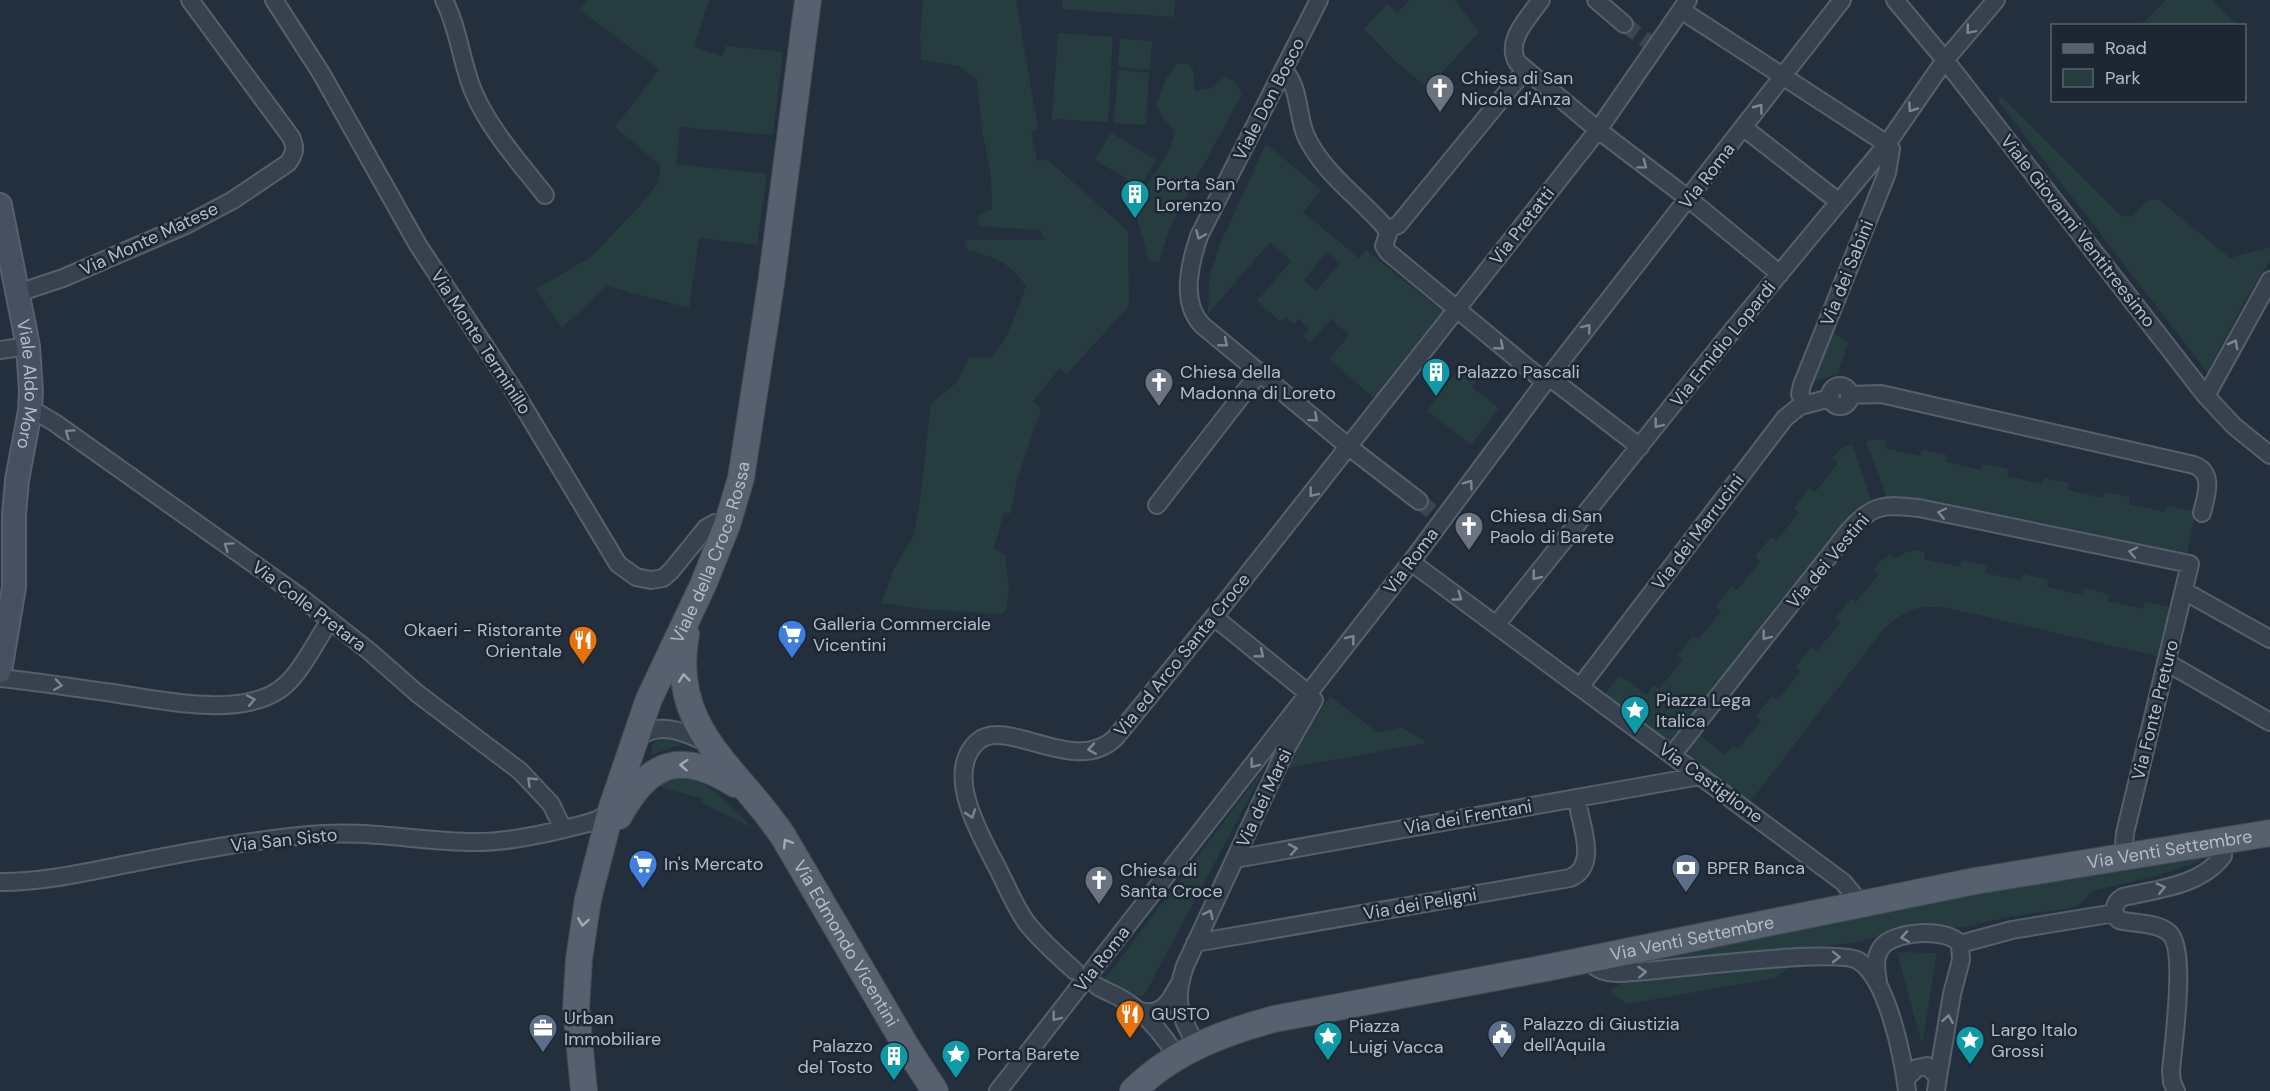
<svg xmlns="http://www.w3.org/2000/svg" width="2270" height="1091" viewBox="0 0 2270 1091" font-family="'DM Sans',sans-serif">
<rect width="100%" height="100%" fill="#242f3e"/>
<!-- green -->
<path fill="#263c3f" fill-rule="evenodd" d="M 587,0 L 709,0 L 694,47 L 722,56 L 726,46 L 783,52 L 773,135 L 680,127 L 676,164 L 767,174 L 757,245 L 699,238 L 689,308 L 607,286 L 562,328 L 536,289 L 591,257 L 637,209 L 658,183 L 661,166 L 615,127 L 659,69 L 579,9 Z
M 923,0 L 1016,0 L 1038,129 L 1031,131 L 1037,161 L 1048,160 L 1128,231 L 1129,306 L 1067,374 L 1060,368 L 1033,401 L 1041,409 L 1017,480 L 1010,514 L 1004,512 L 994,549 L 1005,555 L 1009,588 L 1006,611 L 1000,614 L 923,609 L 881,603 L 896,564 L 914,535 L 921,494 L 931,404 L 957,382 L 969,357 L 991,358 C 1009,338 1017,311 1026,286 C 1007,261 996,257 967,250 L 965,240 L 1045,240 L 1040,230 L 978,226 L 979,215 L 992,209 L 991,174 L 982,130 L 977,79 L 959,66 L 921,60 L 920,36 Z
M 1063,0 L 1175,0 L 1174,17 L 1062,9 Z
M 1409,0 L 1455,0 L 1479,32 L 1428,88 L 1396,62 L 1364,29 L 1387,4 L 1397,13 Z
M 2166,0 L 2212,0 L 2236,24 L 2144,25 L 2142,24 Z
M 1058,33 L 1113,37 L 1108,122 L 1052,119 Z
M 1120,39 L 1152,41 L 1150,70 L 1118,67 Z
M 1187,63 L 1193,69 L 1195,91 L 1211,88 L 1224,77 L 1235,81 L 1242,94 L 1169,229 L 1159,263 L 1149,260 L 1133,205 C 1146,182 1171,158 1175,131 L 1163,118 L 1156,105 L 1165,80 L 1176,64 Z
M 1118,70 L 1149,73 L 1146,125 L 1114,123 Z
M 2001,96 L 2121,216 L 2131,217 L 2147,201 L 2158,199 L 2230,258 L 2270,247 L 2270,260 L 2246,299 L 2207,372 L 1998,101 Z
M 1111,133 L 1156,160 L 1140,187 L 1095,160 Z
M 1266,144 L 1321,190 L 1303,212 L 1359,258 L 1366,250 L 1444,312 L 1375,399 L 1329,359 L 1349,335 L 1331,319 L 1310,343 L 1302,336 L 1309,328 L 1299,319 L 1294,324 L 1285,317 L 1281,322 L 1257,301 L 1291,261 L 1270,242 L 1208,314 L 1209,278 L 1220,244 ZM 1327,252 L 1340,263 L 1316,291 L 1304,280 Z
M 1831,331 L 1848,342 L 1838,374 L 1811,382 Z
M 1464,362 L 1481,374 L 1472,387 L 1499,408 L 1471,445 L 1427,411 Z
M 1873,439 L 1886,441 L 1885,448 L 1920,456 L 1922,450 L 1947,455 L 1946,462 L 1981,470 L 1983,464 L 2008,469 L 2007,476 L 2042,484 L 2044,478 L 2069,483 L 2068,490 L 2103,498 L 2105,492 L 2130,497 L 2129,504 L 2164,512 L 2167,506 L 2196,512 L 2186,556 L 1911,498 L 1887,498 L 1866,442 Z
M 1852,444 L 1872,503 L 1672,746 L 1604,695 L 1620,675 L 1646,695 L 1654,685 L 1659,689 L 1682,660 L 1677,656 L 1693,636 L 1698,640 L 1721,611 L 1716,606 L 1731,586 L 1737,590 L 1760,562 L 1755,557 L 1771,537 L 1776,541 L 1799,512 L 1794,508 L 1809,488 L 1815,492 L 1838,463 L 1832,458 L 1840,449 Z
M 1913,550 L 1925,552 L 1924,559 L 1960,567 L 1962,560 L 1987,566 L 1985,573 L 2021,581 L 2023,574 L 2048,580 L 2047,587 L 2082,595 L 2084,588 L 2109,594 L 2108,601 L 2143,609 L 2145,602 L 2172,608 L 2161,657 L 1948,608 C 1916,605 1906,609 1882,631 L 1750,802 L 1685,754 L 1700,735 L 1725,755 L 1733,745 L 1738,749 L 1761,721 L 1756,716 L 1772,696 L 1778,700 L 1800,672 L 1795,667 L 1812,647 L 1817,651 L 1840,623 L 1835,618 L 1851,598 L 1856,602 L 1879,574 L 1874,569 L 1882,559 L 1884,560 L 1891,554 L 1893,558 L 1904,554 L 1905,551 L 1912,552 Z
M 1330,696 L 1378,733 L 1402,727 L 1427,743 L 1288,768 L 1299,745 Z
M 659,737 L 675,738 L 682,744 L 651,755 L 652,745 Z
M 1266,766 L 1145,994 L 1142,996 L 1133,995 L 1104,980 Z
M 684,776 C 713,784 731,807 753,828 L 702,803 L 703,799 L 657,786 L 666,780 Z
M 2202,855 L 2200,861 L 2159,875 L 2097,890 L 2089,894 L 2079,905 L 2072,908 L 2013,916 L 1963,927 L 1900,932 L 1852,943 L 1819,947 L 1607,967 L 1932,900 Z
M 1897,952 L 1937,953 L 1922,1044 Z
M 1775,967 L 1790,967 L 1775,978 L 1627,1004 L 1611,993 L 1611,990 C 1623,973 1748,969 1775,967 Z"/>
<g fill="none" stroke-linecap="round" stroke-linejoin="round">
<!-- street-tunnel -->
<path stroke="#3a4453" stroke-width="16" stroke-dasharray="16 8" stroke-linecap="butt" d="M 1624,24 L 1650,43
M 1419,501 L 1435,514"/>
<!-- street casing -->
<g stroke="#565f6c" stroke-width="20">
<path id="street" d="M 274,0 L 321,73 L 418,245 L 511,386 L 618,564 L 636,577 L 651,580 L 663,578 L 671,571 L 706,528 L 715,523 L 727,525
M 444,0 C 459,29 461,63 474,93 C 490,130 520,163 545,195
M 1319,0 L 1199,236 C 1190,263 1180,302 1202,325 L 1349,447 L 1419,501
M 1541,0 C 1529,17 1505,40 1517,62 L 1598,130 L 1689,199 L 1780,274
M 1596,0 L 1624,24
M 1895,0 L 1945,60 L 2206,396 L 2234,426 L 2270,455
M 1681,10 L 1887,144 L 1891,149 L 1887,173 L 1802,385 L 1800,394 L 1805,404
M 1283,70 C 1300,85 1297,116 1306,136 C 1323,173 1359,197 1385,227 L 1388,234 L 1384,246 L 1388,252 L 1545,382
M 1744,128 L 1839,202
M 1387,230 L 1398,225 L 1525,70
M 18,293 L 63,278 L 186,225 L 233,200 L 288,163 C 295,153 296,148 291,137 L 190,0
M 0,350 L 28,346
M 1549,377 L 1640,447
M1830 396a10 10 0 1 1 20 0a10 10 0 1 1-20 0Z
M 1849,395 L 1881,394 L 2194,465 C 2215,473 2206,496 2202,513
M 2206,396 L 2270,280
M 30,411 L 40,414 L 55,423 L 299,596 L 369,651 L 418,694 L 520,771 L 551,804 L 563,829
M 1157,505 L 1260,372
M 1411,562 L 1843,882 L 1853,894 L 1857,905
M 2184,591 L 2270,639
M 1214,617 L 1309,694
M 1496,625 L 1732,331 L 1887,144 L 1945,60 L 1996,0
M 2166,662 L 2270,722
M 0,678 C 38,682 76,688 113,693 C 159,700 238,718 279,690 C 299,677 316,641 330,620
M 1580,687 L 1785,418 L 1800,406 L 1830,398
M 634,742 C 655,718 686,732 709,744
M 1672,755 L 1848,532 C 1872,504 1884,504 1919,508 L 2190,564 L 2125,833 L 2123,856
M 1235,859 L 1700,776
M 0,882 C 49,882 95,870 143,861 C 198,850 253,840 309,835 C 364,829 421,842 476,842 C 513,842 552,832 588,823 L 599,819 L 611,810
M 1195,943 L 1570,878 C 1597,867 1583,831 1579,810
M 1960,944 L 2012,930 L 2115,913
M 1589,959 C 1595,971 1607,973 1619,973 C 1658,972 1837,946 1859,961 C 1888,980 1903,1058 1907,1091
M 1075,971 C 1058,956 1040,940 1026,922 C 1015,906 1007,887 998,869 C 982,838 943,774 977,742 C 1006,715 1076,778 1116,737 L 1221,608 L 1598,130 L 1688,0
M 1878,981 C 1876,970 1874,958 1881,948 C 1892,931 1947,927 1960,944 L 1961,960 L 1952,994 L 1938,1077
M 1097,986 C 1105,991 1114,994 1122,999 C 1146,1013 1163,1034 1177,1057
M 1138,1010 C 1159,1018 1169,1004 1178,986
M 1197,1046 C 1179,1014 1173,1001 1185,966 L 1287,747 L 1314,700
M 1906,1078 L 1917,1068 L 1927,1066 L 1938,1077 L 1936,1091
M 998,1091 L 1411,562 L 1545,382 L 1842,0
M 2176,1091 L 2172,1082 L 2171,1071 C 2173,1045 2188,946 2168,932 C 2156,922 2134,924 2119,920 C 2111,913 2114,902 2123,897 C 2158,889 2200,886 2223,856 L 2223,840"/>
</g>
<!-- secondary casing -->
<g stroke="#565f6c" stroke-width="26">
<g id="secondary">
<path id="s1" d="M 0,205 L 28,346 L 31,391 L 30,411 L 17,480 L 14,515 L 14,587 L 0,671"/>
</g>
</g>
<!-- primary casing -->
<g stroke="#414a57" stroke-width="28">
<g id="primary">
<path id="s2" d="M 686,634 C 668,729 737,767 783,836 L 906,1046 L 935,1091"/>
<path d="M 619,816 C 649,761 681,750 735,784"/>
<path id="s3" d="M 584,1091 L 576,1008 L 579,959 L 588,899 L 611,810 L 649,699 L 703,585 L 727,525 L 741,478 L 771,284 L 808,0"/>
<path id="s4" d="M 1133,1091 C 1172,1052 1222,1033 1274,1019 L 1546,968 L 1975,881 L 2270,833"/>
</g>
</g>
<!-- street -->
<use href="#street" stroke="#38414e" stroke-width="16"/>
<!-- secondary -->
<use href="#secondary" stroke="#465061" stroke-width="22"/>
<!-- primary -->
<use href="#primary" stroke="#56606e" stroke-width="26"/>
</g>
<!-- one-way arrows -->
<defs><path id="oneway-chevron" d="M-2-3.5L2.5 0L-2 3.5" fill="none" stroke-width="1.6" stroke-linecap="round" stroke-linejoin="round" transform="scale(1.5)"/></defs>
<g stroke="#7c8592">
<use href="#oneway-chevron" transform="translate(1970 30) rotate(130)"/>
<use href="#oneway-chevron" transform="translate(1759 108) rotate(-53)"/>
<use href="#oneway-chevron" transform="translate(1912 108) rotate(124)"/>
<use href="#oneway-chevron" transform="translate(1643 165) rotate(37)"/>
<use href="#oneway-chevron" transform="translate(1200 235) rotate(113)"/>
<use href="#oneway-chevron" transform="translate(1587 328) rotate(-52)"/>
<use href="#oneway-chevron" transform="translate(1224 343) rotate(39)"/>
<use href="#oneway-chevron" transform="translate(2234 344) rotate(-62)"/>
<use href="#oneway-chevron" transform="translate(1500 346) rotate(39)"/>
<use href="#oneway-chevron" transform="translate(1314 418) rotate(40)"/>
<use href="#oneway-chevron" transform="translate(1658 424) rotate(128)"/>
<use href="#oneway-chevron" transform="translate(69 433) rotate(-145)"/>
<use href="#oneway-chevron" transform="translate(1469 484) rotate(-54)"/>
<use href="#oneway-chevron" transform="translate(1313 493) rotate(128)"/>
<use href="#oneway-chevron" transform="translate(1942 513) rotate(-168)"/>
<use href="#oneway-chevron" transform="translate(228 546) rotate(-145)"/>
<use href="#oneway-chevron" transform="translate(2133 552) rotate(-168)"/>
<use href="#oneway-chevron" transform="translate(1536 576) rotate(129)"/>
<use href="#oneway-chevron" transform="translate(1458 597) rotate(36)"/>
<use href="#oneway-chevron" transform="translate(1766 636) rotate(128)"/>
<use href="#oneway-chevron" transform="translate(1351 639) rotate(-52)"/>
<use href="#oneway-chevron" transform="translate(1260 654) rotate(39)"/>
<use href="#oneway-chevron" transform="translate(58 685) rotate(8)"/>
<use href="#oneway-chevron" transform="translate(251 700) rotate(-12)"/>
<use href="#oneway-chevron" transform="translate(1092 749) rotate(171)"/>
<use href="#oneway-chevron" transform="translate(1254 764) rotate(128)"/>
<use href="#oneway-chevron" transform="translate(531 781) rotate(-136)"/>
<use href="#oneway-chevron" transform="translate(971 814) rotate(71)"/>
<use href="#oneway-chevron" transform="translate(1293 849) rotate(-10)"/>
<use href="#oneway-chevron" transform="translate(2161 888) rotate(-13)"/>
<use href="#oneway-chevron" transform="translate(1209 914) rotate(-64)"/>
<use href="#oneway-chevron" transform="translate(1905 937) rotate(171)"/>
<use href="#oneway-chevron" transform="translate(1836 957) rotate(1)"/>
<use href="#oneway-chevron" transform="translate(1642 972) rotate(-4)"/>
<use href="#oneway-chevron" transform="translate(1056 1017) rotate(128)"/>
<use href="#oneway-chevron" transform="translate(1948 1019) rotate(-80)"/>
</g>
<g stroke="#a1aab7">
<use href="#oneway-chevron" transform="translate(684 678) rotate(-97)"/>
<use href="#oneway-chevron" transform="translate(684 765) rotate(-176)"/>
<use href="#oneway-chevron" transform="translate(787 843) rotate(-121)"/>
<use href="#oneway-chevron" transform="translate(583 922) rotate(99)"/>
</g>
<!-- icons -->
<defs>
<g id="church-pin" transform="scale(1.5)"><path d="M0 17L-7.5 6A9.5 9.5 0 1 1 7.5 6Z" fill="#6b7280" stroke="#1d2633"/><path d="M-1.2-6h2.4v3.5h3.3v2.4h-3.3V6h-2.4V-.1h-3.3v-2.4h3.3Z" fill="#fff"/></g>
<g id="building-pin" transform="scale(1.5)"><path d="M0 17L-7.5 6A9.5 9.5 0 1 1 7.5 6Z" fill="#0f9aa8" stroke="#1d2633"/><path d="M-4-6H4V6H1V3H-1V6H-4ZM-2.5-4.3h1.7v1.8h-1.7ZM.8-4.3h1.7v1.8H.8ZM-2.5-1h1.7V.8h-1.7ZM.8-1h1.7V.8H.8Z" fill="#fff"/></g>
<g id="supermarket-pin" transform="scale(1.5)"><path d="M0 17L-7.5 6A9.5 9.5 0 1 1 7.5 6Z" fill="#3f7fe0" stroke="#1d2633"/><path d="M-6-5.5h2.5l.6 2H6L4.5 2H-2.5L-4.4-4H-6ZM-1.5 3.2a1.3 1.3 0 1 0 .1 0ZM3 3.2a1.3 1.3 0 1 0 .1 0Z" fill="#fff"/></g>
<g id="restaurant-pin" transform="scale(1.5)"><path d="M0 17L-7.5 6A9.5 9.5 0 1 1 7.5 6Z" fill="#e8710a" stroke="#1d2633"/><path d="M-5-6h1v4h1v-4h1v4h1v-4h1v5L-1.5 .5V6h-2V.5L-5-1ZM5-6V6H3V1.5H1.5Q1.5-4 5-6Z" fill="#fff"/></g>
<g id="sight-pin" transform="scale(1.5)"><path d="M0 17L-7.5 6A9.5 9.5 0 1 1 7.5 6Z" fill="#0f9aa8" stroke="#1d2633"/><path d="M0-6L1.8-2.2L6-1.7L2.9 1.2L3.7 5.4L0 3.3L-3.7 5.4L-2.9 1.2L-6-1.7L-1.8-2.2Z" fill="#fff"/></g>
<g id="bank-pin" transform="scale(1.5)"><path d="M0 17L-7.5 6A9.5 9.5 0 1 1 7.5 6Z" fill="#5c6f8a" stroke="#1d2633"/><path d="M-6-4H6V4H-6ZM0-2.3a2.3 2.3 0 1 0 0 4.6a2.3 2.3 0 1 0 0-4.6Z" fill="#fff"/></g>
<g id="office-pin" transform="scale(1.5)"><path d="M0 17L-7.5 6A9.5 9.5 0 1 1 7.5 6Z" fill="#5c6f8a" stroke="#1d2633"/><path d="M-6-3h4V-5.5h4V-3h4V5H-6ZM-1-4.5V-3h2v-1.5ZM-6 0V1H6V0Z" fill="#fff"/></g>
<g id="civic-pin" transform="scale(1.5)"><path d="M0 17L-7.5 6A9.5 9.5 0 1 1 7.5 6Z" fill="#5c6f8a" stroke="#1d2633"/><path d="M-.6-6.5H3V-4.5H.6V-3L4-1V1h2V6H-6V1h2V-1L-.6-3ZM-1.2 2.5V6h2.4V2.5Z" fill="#fff"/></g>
</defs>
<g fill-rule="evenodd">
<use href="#church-pin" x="1440" y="88"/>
<use href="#building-pin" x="1135" y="194"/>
<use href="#building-pin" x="1436" y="372"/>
<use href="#church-pin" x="1159" y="382"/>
<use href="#church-pin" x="1469" y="526"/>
<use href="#supermarket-pin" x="792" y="634"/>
<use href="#restaurant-pin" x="583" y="640"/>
<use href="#sight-pin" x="1635" y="710"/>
<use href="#supermarket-pin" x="643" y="864"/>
<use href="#bank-pin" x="1686" y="868"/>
<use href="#church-pin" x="1099" y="880"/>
<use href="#restaurant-pin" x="1130" y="1014"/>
<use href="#office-pin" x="543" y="1028"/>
<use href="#civic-pin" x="1502" y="1034"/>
<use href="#sight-pin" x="1328" y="1036"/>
<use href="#sight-pin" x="1970" y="1040"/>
<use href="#sight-pin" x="956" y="1054"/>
<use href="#building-pin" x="894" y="1056"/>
</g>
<g text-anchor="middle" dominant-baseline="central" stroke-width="5" stroke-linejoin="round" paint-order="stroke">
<!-- poi labels -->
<g font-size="18" fill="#b4bcc9" stroke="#1d2633" text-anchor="start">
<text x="1461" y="78">Chiesa di San<tspan x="1461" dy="21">Nicola d'Anza</tspan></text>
<text x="1156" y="184">Porta San<tspan x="1156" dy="21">Lorenzo</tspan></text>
<text x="1180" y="372">Chiesa della<tspan x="1180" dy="21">Madonna di Loreto</tspan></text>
<text x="1457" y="372">Palazzo Pascali</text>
<text x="1490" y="516">Chiesa di San<tspan x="1490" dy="21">Paolo di Barete</tspan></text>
<text x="813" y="624">Galleria Commerciale<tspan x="813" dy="21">Vicentini</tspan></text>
<text x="562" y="630" text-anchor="end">Okaeri - Ristorante<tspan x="562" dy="21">Orientale</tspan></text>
<text x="1656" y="700">Piazza Lega<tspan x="1656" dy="21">Italica</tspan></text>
<text x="664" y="864">In's Mercato</text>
<text x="1707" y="868">BPER Banca</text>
<text x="1120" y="870">Chiesa di<tspan x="1120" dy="21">Santa Croce</tspan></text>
<text x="1151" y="1014">GUSTO</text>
<text x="564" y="1018">Urban<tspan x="564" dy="21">Immobiliare</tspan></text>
<text x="1523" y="1024">Palazzo di Giustizia<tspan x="1523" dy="21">dell'Aquila</tspan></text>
<text x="1349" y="1026">Piazza<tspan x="1349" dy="21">Luigi Vacca</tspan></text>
<text x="1991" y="1030">Largo Italo<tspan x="1991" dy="21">Grossi</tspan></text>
<text x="873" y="1046" text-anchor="end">Palazzo<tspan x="873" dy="21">del Tosto</tspan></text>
<text x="977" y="1054">Porta Barete</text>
</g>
<!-- street labels -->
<g font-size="18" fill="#b4bcc9" stroke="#1d2633">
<text transform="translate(1269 99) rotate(-63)">Viale Don Bosco</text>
<text transform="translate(1707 176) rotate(-52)">Via Roma</text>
<text transform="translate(1522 226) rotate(-52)">Via Pretatti</text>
<text transform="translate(2078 231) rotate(52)">Viale Giovanni Ventitreesimo</text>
<text transform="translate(149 239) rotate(-25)">Via Monte Matese</text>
<text transform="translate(1847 273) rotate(-68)">Via dei Sabini</text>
<text transform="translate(481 342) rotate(57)">Via Monte Terminillo</text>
<text transform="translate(1723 344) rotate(-51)">Via Emidio Lopardi</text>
<text stroke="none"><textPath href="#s1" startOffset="182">Viale Aldo Moro</textPath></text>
<text transform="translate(1698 532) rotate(-53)">Via dei Marrucini</text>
<text stroke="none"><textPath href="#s3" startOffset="562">Viale della Croce Rossa</textPath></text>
<text transform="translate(1411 561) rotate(-53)">Via Roma</text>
<text transform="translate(1828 561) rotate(-50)">Via dei Vestini</text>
<text transform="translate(309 606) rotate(37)">Via Colle Pretara</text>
<text transform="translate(1182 655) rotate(-51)">Via ed Arco Santa Croce</text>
<text transform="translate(2155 710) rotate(-76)">Via Fonte Preturo</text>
<text transform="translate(1711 783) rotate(36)">Via Castiglione</text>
<text transform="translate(1264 798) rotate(-65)">Via dei Marsi</text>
<text transform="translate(1468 817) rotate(-10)">Via dei Frentani</text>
<text transform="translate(284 840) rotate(-6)">Via San Sisto</text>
<text stroke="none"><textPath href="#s4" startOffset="1072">Via Venti Settembre</textPath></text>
<text transform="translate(1420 904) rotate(-10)">Via dei Peligni</text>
<text stroke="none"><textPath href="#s4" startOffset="586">Via Venti Settembre</textPath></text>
<text stroke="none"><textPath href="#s2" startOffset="358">Via Edmondo Vicentini</textPath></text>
<text transform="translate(1102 959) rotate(-52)">Via Roma</text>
</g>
</g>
<!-- legend -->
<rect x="2051" y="24" width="195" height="78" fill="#1d2633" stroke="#59626f" stroke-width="1.5"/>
<rect x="2063" y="44" width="30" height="9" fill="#56606e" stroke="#59626f" stroke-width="1.5"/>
<text x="2105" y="54" font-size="18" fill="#b4bcc9">Road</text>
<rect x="2063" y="69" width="30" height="18" fill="#263c3f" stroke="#59626f" stroke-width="1.5"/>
<text x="2105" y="84" font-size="18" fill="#b4bcc9">Park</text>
</svg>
